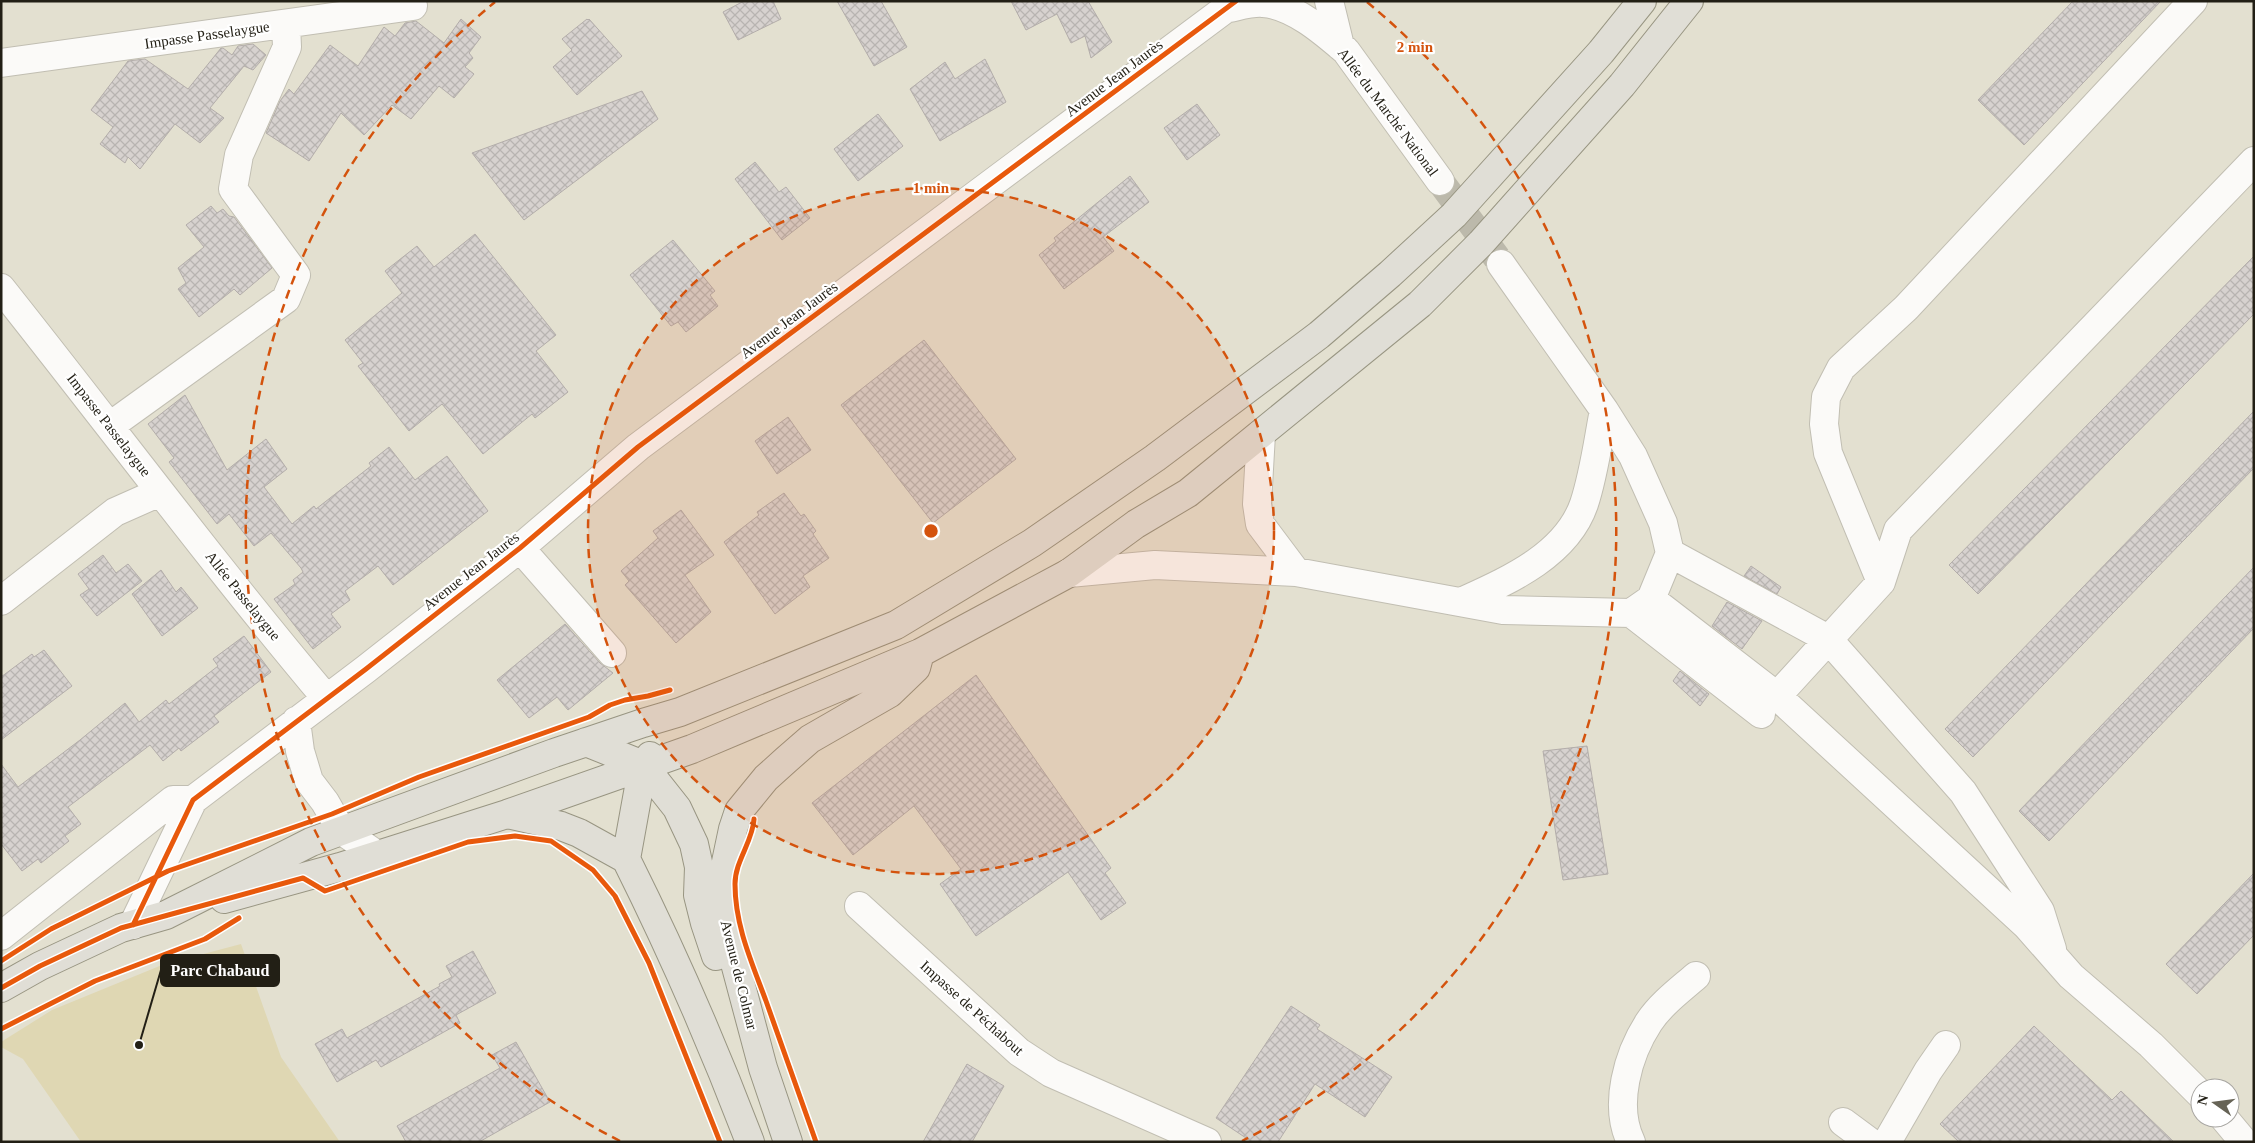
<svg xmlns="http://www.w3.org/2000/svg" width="2255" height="1143" viewBox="0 0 2255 1143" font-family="'Times New Roman',serif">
<defs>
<pattern id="building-cross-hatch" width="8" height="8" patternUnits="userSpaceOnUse" patternTransform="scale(1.25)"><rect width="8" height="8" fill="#d7d2cf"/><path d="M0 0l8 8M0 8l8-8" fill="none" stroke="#b8b4b1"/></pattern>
</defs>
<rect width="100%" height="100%" fill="#e3e0d0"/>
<!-- park -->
<path fill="#dfd7b3" d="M 241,944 L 281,1057 L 340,1142 L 81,1142 L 23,1059 L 1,1047 L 1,1042 L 52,1010 L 162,965 Z"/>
<!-- building -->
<path fill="url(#building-cross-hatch)" stroke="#b3adaa" d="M 744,1 L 773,1 L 781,19 L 738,40 L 723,12 Z
M 837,1 L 881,1 L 907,47 L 874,66 Z
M 1011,1 L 1088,1 L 1112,42 L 1091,58 L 1085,36 L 1071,43 L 1057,14 L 1026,30 Z
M 2073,1 L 2161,1 L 2024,145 L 1978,100 Z
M 461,19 L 481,37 L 469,53 L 473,58 L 465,67 L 474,74 L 454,98 L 439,86 L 411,119 L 392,105 L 364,135 L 341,113 L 309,161 L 266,133 L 280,101 L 289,89 L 294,94 L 330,45 L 358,66 L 384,27 L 395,36 L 405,23 L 416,21 L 444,43 Z
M 587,19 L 588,20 L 589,19 L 622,56 L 577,95 L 553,67 L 572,50 L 562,39 Z
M 253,44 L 266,55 L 253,70 L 244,66 L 210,108 L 224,118 L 200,143 L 175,124 L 140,169 L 128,157 L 125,163 L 100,144 L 113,127 L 91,110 L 128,61 L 145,59 L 188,89 L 221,48 L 223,48 L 232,55 L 238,46 Z
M 985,59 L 1006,102 L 940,141 L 910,89 L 945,62 L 955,79 Z
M 642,91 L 658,119 L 524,220 L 472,153 Z
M 1197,104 L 1220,135 L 1187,160 L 1164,128 Z
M 878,114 L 903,146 L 858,181 L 834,149 Z
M 755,162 L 779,192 L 786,187 L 810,218 L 782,240 L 735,179 Z
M 1130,176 L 1149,202 L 1103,237 L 1114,251 L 1064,289 L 1039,255 L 1056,241 L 1054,238 Z
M 211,206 L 217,213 L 223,209 L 229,216 L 234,217 L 272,268 L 240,295 L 234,289 L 199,317 L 178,289 L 186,283 L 178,268 L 204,247 L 186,225 Z
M 475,234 L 556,335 L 536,351 L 568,392 L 535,418 L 532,414 L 483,454 L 442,404 L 409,431 L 358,366 L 363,363 L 345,340 L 402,293 L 385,271 L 417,246 L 434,267 Z
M 673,240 L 715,291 L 710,295 L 718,306 L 686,332 L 678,322 L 671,326 L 630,275 Z
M 2254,256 L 2254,314 L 1978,594 L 1949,565 Z
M 924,340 L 1016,459 L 933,523 L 841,405 Z
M 185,395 L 227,470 L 266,439 L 287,469 L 264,487 L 292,524 L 314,506 L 316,509 L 371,466 L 369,463 L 389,447 L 415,480 L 447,456 L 488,511 L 393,585 L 378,566 L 345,591 L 350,600 L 331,614 L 341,627 L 313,649 L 274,599 L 295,584 L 293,580 L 303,572 L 301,568 L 271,533 L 254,546 L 229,514 L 217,524 L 169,462 L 174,458 L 148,424 Z
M 2254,411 L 2254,468 L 1973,757 L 1945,729 Z
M 788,417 L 811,450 L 777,474 L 755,441 Z
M 784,493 L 801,516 L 804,514 L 816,531 L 813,534 L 829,558 L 803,576 L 810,587 L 775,614 L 724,542 L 759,515 L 757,512 Z
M 681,510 L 714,555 L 685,575 L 711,612 L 676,643 L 625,585 L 629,581 L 621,571 L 658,538 L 653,531 Z
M 103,555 L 116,573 L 128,564 L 142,581 L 97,616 L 80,595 L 89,589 L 78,574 Z
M 1751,566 L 1781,587 L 1777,594 L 1744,576 Z
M 2254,567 L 2254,628 L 2049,841 L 2019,811 Z
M 161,570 L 176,592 L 181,587 L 198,608 L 162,636 L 132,594 Z
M 1727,602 L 1762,621 L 1742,649 L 1712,626 Z
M 565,624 L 600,663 L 613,673 L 568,710 L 557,697 L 529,718 L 497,680 Z
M 244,636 L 271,672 L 214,716 L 219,722 L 181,751 L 179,748 L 163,761 L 150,745 L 68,807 L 81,824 L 65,836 L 69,841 L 41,863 L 38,859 L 22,871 L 1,844 L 1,764 L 18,787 L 80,740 L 125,703 L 139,722 L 166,700 L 169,704 L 218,666 L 213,659 Z
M 44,650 L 72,686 L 1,740 L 1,677 L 32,654 L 34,657 Z
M 1680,671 L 1709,694 L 1700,706 L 1673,681 Z
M 976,675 L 1111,868 L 1105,873 L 1126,903 L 1101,920 L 1068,872 L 976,936 L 940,884 L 961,869 L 914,806 L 853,855 L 812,803 Z
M 1587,746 L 1608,874 L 1563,880 L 1543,751 Z
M 2254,873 L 2254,935 L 2197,994 L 2166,964 Z
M 473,951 L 496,993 L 456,1015 L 460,1023 L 426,1042 L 381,1067 L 376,1060 L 337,1082 L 315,1044 L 342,1029 L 347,1038 L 440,986 L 439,984 L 452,977 L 446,966 Z
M 1291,1006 L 1320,1025 L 1317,1029 L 1392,1077 L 1365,1117 L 1315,1084 L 1278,1142 L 1252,1142 L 1216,1118 Z
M 2034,1026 L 2112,1100 L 2121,1091 L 2174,1142 L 1959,1142 L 1940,1124 Z
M 516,1042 L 550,1102 L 479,1142 L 406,1142 L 397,1126 L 500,1068 L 492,1055 Z
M 967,1064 L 1004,1086 L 972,1142 L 923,1142 Z"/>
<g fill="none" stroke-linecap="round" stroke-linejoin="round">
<!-- minor-tunnel -->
<path stroke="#bcb9ab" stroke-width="28" stroke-dasharray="28 14" stroke-linecap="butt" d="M 1440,181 L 1497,258"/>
<!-- minor casing -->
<g stroke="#c1beb2" stroke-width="30">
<path id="minor" d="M 1329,1 L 1340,46
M 1229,8 C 1239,6 1253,2 1263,3 C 1293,5 1324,32 1346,51 L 1440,181
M 1,63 L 413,6
M 1501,264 L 1604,410 L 1633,456 L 1663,523 L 1670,553 L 1651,599 L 1777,696 L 2027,926 L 2071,976 L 2151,1045 L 2200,1094
M 1,288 C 110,425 214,565 326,698
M 110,426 L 286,299 L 296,275 L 233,189 L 239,155 L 287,47 L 286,24
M 1261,434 L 1257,504 L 1260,524 L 1296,572
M 520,548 L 612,653
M 1670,553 L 1828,639 L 1963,792 L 2040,911 L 2052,949
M 1069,573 L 1155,565 L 1296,572 L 1503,610 L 1631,613 L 1651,599
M 1881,582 L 1828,453 L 1824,424 L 1826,397 L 1841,368 L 1906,308 L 2193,1
M 1,601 L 115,512 L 160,492
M 1461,602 C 1507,581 1566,556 1584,504 C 1594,474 1598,441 1604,410
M 1631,613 L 1761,714
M 1777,696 L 1881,582 L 1898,530 L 2254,161
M 296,721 L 300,751 L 309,781 L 325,802 L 341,830 L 377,855
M 859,906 L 1019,1052 L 1051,1073 L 1207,1142
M 133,925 L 193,800 L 366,669 L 520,548 L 638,447 L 1236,1
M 1,936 L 173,800 L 193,800
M 2224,1118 L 2244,1142
M 1843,1122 L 1870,1142
M 1631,1142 C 1613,1105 1628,1054 1649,1022 C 1661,1004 1680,990 1696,976
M 1887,1142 L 1928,1071 L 1946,1045"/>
</g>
<!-- major casing -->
<g stroke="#989582" stroke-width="30">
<path id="major" d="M 586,742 L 643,765 L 677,808 L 694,844 L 699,867 L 698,895 L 705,923 L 716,956
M 507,814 L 561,826 L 579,833 L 626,859
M 626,859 C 672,951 713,1045 750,1142
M 626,859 L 643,765 L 650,756
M 224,899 L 340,867 L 507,814 L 692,749 L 920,653 L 1069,573 L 1136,524 L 1188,493 L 1420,304 L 1481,243 L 1622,85 L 1689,1
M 1,988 L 40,966 L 121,928 L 166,915 L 311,842 L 554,753 L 643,723 L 680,712 L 896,625 L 1032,543 L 1155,458 L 1319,335 L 1390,274 L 1454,215 L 1601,52 L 1642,1
M 788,1142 L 763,1068 L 724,922 L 722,881 L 733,829 L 739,811 L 766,778 L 786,760 L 810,739 L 890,693 L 916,668 L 920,653"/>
</g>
<!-- minor -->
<use href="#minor" stroke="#fbfaf8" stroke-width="28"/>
<!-- major -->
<use href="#major" stroke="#e0ded6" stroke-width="28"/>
<!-- cycleway casing -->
<g stroke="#fff" stroke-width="8">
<path id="cycleway" d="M 754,819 C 753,841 735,861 735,884 C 735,926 752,963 766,1001 C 783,1048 799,1095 816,1142
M 133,925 L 193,800 L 366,669 L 520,548 L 638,447 L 1236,1
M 1,961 L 51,929 L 168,871 L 332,814 L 419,777 L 589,717 L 610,705 L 625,700 L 648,696 L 670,690
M 1,988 L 40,966 L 121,928 L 303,878 L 325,891 L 468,842 L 515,836 L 551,841 L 593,870 L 615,896 L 649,963 L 720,1142
M 1,1029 L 95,981 L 205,939 L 239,918"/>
</g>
<!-- cycleway -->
<use href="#cycleway" stroke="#e8590c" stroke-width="5"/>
</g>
<!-- distance rings -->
<circle cx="931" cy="531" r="343" fill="#d4530d" fill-opacity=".12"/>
<g fill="none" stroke="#d4530d" stroke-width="2.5" stroke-dasharray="9 6">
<circle cx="931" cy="531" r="343"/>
<path d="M620 1141A685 685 0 0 1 495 2M1367 2A685 685 0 0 1 1242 1141"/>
</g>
<g text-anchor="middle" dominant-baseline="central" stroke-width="4.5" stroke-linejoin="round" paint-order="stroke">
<!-- street labels -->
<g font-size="15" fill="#221f15" stroke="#fff">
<text transform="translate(207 35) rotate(-8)">Impasse Passelaygue</text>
<text transform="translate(1114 78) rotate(-37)">Avenue Jean Jaurès</text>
<text transform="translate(1388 112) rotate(53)">Allée du Marché National</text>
<text transform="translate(789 320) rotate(-37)">Avenue Jean Jaurès</text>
<text transform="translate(109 425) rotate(52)">Impasse Passelaygue</text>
<text transform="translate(471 571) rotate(-38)">Avenue Jean Jaurès</text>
<text transform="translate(243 596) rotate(51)">Allée Passelaygue</text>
<text transform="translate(739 975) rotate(76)">Avenue de Colmar</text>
<text transform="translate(972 1008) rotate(42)">Impasse de Péchabout</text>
</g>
</g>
<circle cx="931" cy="531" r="8" fill="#d4530d" stroke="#fff" stroke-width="2.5"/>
<g font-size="15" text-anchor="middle" font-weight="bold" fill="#d4530d" stroke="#fff" stroke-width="4.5" stroke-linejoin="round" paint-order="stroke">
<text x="1415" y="52">2 min</text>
<text x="931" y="193">1 min</text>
</g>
<!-- callouts -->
<path fill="none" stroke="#221f15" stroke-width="2" d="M139 1045L161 970"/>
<circle fill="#221f15" stroke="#fff" stroke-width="2" cx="139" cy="1045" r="5"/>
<rect fill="#221f15" stroke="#221f15" stroke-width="2" x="161" y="955" width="118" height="31" rx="5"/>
<g font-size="16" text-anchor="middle" font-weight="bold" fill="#fff">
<text x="220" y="976">Parc Chabaud</text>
</g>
<!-- border -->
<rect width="2255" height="1143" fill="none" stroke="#221f15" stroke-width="5"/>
<!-- north arrow -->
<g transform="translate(2215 1103) rotate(284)"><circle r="24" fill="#ffffff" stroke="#a7a5a1"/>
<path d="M0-4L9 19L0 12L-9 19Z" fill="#666356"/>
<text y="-8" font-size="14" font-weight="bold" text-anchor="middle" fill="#221f15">N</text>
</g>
</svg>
